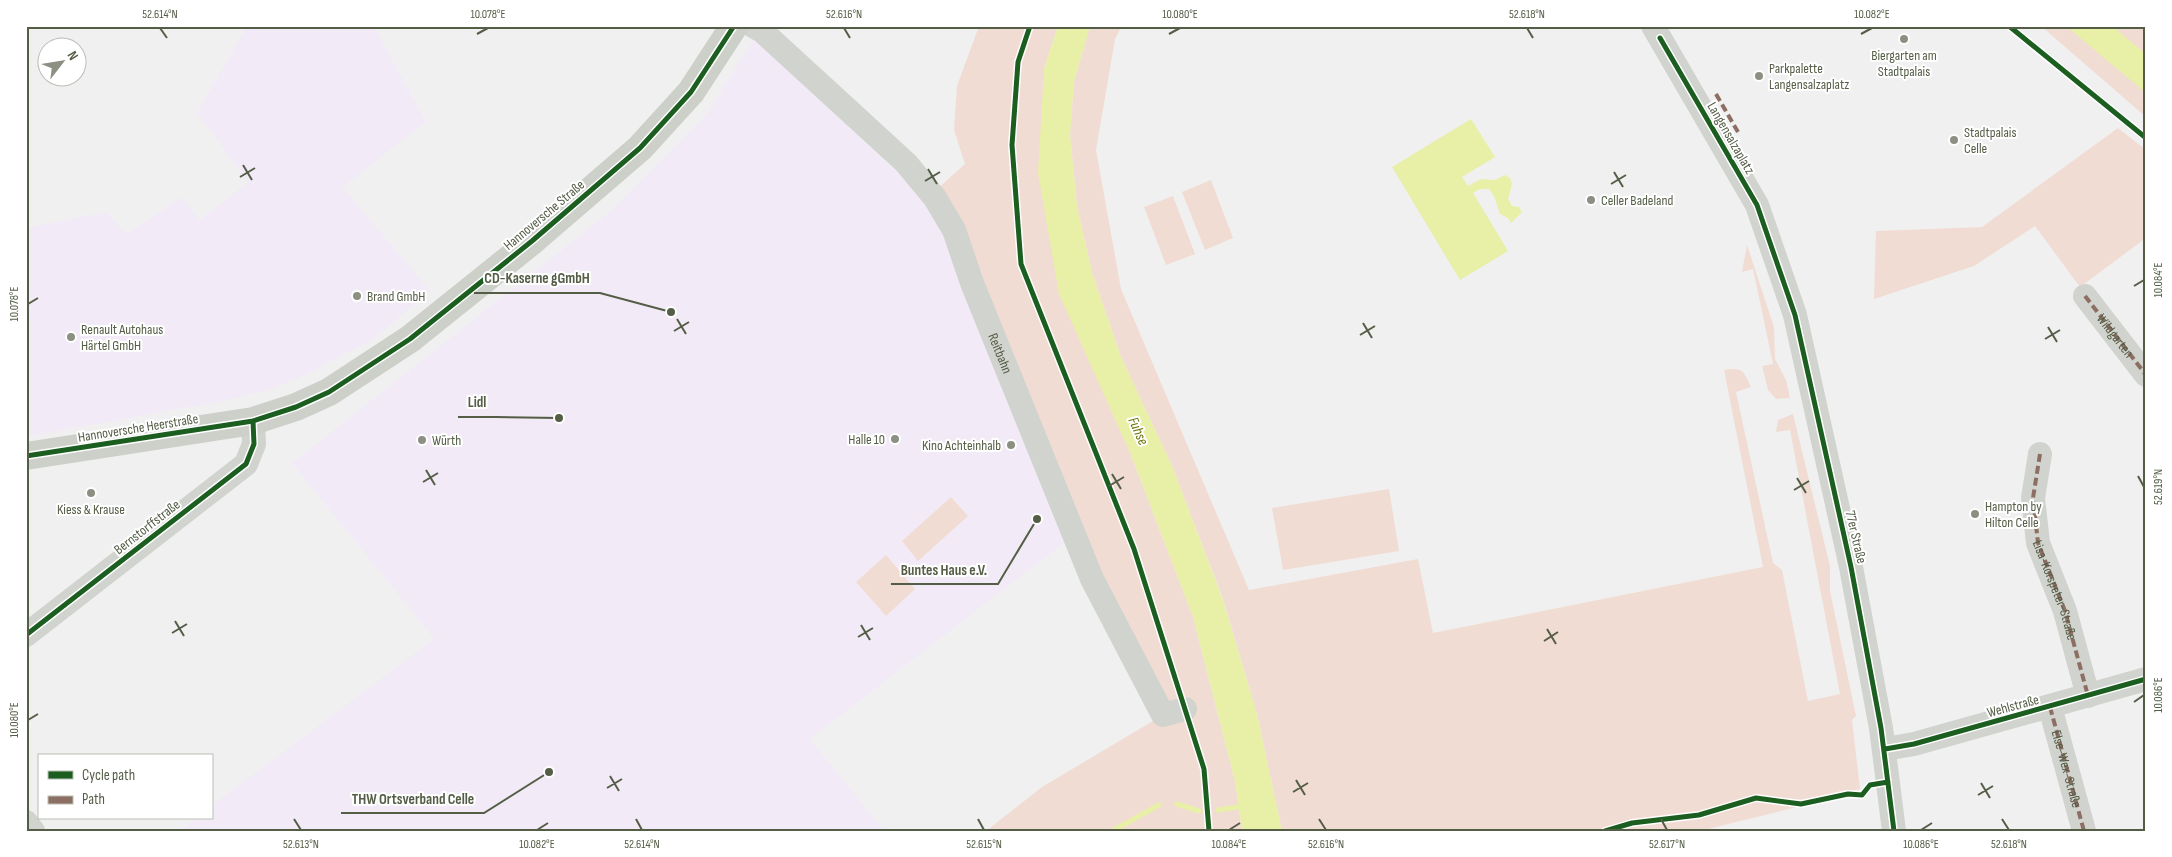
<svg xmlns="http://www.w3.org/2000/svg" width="2172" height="857" viewBox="0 0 2172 857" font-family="'Sofia Sans Condensed',sans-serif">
<rect width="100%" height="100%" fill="#f0f0f0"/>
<!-- commercial -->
<path fill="#f2ebf7" d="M 247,26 L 374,26 L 426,122 L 343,187 L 430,291 L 375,338 L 307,374 L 270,390 L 222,401 L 26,437 L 26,228 L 106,212 L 127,234 L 181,197 L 200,220 L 248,182 L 197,113 Z
M 754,39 L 926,199 L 972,283 L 1073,536 L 810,739 L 885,831 L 179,831 L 196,818 L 211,818 L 211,806 L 434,639 L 292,463 L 612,210 L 705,116 Z"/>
<!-- green -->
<path fill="#f1dcd3" d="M 979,26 L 1058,26 L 1044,69 L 1131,455 L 1193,617 L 1235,781 L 1242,831 L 986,831 L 1042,787 L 1163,715 L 972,283 L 926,199 L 965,164 L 954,130 L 957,86 Z
M 1090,26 L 1122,26 L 1115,39 L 1096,150 L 1121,289 L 1249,590 L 1418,559 L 1433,633 L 1763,567 L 1724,370 C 1743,367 1743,370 1751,387 L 1736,392 L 1773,563 L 1782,570 L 1808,701 L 1840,694 L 1790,430 L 1776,432 L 1778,420 L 1793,414 L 1830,566 L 1830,591 L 1856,716 L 1852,720 L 1860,789 L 1800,800 L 1801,806 L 1700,831 L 1282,831 L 1257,714 L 1223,599 L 1172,466 L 1121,357 L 1092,273 L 1077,206 L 1070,135 L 1074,82 Z
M 2041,26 L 2146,26 L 2146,117 Z
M 2118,128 L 2146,150 L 2146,238 L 2080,287 L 2035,226 L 1974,266 L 1874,299 L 1876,231 L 1982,227 Z
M 1211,180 L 1233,238 L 1205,250 L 1182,192 Z
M 1173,196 L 1195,254 L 1166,265 L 1144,207 Z
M 1747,245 L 1774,327 L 1775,359 L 1786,380 L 1790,398 L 1776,399 L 1768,390 L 1762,366 L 1773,364 L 1753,269 L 1742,272 Z
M 1389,489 L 1399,551 L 1283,570 L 1272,508 Z
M 951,497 L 968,516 L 918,561 L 902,541 Z
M 886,555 L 915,589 L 886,616 L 856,582 Z"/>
<!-- water -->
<path fill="#e8efa6" d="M 1058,26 L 1090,26 L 1074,82 L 1070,135 L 1077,206 L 1092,273 L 1121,357 L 1172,466 L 1223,600 L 1257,714 L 1282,831 L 1242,831 L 1235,781 L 1193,617 L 1131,455 L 1059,294 L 1038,173 L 1044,69 Z
M 2066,26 L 2112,26 L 2146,54 L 2146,93 Z
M 1471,119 L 1495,157 L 1462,177 L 1468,186 L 1481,179 L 1495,180 L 1505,175 L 1510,178 L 1512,184 L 1508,199 L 1512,206 L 1519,207 L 1522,212 L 1511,223 L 1508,218 L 1500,214 L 1494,196 L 1489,189 L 1480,189 L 1473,193 L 1508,251 L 1460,280 L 1392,167 Z"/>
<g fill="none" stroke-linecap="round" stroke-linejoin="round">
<!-- stream -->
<path stroke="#e8efa6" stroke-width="5" d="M 1177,804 L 1199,811
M 1218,810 L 1245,806
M 1112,831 L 1159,805"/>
<!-- minor -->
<g stroke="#d1d3ce" stroke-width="24">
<path id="s1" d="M 753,26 L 762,31 L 906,163 L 935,198 L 954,230 L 972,283 L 1092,579 L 1163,715 L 1185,709"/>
<path d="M 1653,26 L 1757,205 L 1795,315 L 1851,567 L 1881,728 L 1894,831"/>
<path d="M 2085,296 L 2146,375"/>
<path d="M 2040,454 L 2033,498 L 2038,543 L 2065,611 L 2088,696"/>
<path d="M 26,635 L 246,464 L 254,444 L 253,421"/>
<path id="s2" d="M 2050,707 L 2084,831"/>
<path d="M 1885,749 L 1914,744 L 2146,679"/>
<path d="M 26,822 L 33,831"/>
</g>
<!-- major -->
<path stroke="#cdd0c9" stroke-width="28" d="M 26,456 L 253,421 L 296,407 L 329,392 L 410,339 L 532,241 L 640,148 L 691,92 L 734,26"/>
<!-- quiet -->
<g stroke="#8d6e63" stroke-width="4" stroke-dasharray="8 4" stroke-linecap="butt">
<path d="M 1716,94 L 1738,132"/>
<path id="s3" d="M 2085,296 L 2146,375"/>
<path id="s4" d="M 2040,454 L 2033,498 L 2038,543 L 2065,611 L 2088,696"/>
<path d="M 2050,707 L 2084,831"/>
</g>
<!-- cycleway casing -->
<g stroke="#fff" stroke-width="8">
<path id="cycleway" d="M 1030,26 L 1018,62 L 1012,145 L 1021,264 L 1134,549 L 1204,769 L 1209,831
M 2009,26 L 2146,138
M 1660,38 L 1757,205 L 1795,315 L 1851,567 L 1881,728 L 1894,831
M 26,456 L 253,421 L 296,407 L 329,392 L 410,339 L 532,241 L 640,148 L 691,92 L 734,26
M 26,635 L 246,464 L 254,444 L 253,421
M 1885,749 L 1914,744 L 2146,679
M 1605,831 L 1632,823 L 1699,815 L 1756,798 L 1801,804 L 1848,794 L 1862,795 L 1870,785 L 1888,782"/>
</g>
<!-- cycleway -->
<use href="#cycleway" stroke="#1b5e20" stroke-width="5"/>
</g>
<!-- ticks -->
<path fill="none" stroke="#545d46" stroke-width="2" d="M 160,28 L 167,38M 844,28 L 850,38M 1527,28 L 1533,38M 477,34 L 488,28M 1169,34 L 1180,28M 1861,34 L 1872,28M 243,165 L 252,180M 928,169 L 937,184M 1614,172 L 1623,187M 240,177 L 255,168M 925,181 L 940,172M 1611,184 L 1626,175M 2134,286 L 2144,280M 28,304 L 38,298M 677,319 L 686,334M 1363,323 L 1372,338M 2048,327 L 2057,342M 674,331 L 689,322M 1360,335 L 1375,326M 2045,339 L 2060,330M 426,470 L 435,485M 1112,474 L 1121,489M 2138,476 L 2144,487M 1797,478 L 1806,493M 423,482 L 438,473M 1109,486 L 1124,477M 1794,490 L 1809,481M 175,621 L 184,636M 861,625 L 870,640M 1547,629 L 1556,644M 172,633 L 187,624M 858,637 L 873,628M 1544,641 L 1558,632M 2134,702 L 2144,695M 28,720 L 38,714M 610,776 L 619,791M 1296,780 L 1305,795M 1981,783 L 1990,798M 607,788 L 622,779M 1293,792 L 1308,783M 1978,795 L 1993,786M 294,819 L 301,830M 636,819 L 642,830M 978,819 L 984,830M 1319,819 L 1326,830M 1661,819 L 1667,830M 2002,819 L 2009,830M 537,830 L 548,823M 1229,830 L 1240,823M 1921,830 L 1932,823"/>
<!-- markers -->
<g fill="#8b9082" stroke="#fff" stroke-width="2">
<circle cx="1904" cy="39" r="5"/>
<circle cx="1759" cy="76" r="5"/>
<circle cx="1954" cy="140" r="5"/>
<circle cx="1591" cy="200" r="5"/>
<circle cx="357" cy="296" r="5"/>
<circle cx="71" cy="337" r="5"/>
<circle cx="895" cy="439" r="5"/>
<circle cx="422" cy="440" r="5"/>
<circle cx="1011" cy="445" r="5"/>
<circle cx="91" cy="493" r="5"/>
<circle cx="1975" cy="514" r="5"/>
</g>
<g text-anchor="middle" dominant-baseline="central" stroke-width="4" stroke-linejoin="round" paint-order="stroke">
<!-- poi labels -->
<g font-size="14" fill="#545d46" stroke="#fff" text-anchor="start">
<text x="1904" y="55" text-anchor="middle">Biergarten am<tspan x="1904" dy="16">Stadtpalais</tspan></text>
<text x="1769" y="68">Parkpalette<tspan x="1769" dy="16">Langensalzaplatz</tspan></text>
<text x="1964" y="132">Stadtpalais<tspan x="1964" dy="16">Celle</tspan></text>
<text x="1601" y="200">Celler Badeland</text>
<text x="367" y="296">Brand GmbH</text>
<text x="81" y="329">Renault Autohaus<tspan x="81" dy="16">Härtel GmbH</tspan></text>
<text x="885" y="439" text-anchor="end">Halle 10</text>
<text x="432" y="440">Würth</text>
<text x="1001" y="445" text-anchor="end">Kino Achteinhalb</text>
<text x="1985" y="506">Hampton by<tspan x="1985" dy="16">Hilton Celle</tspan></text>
<text x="91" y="509" text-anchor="middle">Kiess &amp; Krause</text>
</g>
<!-- street labels -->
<g font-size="14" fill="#545d46" stroke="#fff">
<text transform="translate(1731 138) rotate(60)">Langensalzaplatz</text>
<text transform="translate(544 215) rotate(-40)">Hannoversche Straße</text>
<text stroke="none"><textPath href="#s3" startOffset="50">Wildgarten</textPath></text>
<text stroke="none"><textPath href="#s1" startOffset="420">Reitbahn</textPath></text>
<text transform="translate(138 428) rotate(-9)">Hannoversche Heerstraße</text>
<text transform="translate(147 527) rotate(-38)">Bernstorffstraße</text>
<text transform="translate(1856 537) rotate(77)">77er Straße</text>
<text stroke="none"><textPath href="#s4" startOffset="140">Lisa-Korspeter-Straße</textPath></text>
<text transform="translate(2013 706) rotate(-15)">Wehlstraße</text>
<text stroke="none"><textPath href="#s2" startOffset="64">Else-Wex-Straße</textPath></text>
</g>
<!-- water labels -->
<g font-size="15" font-style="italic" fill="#6c780a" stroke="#fff">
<text transform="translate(1138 431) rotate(66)">Fuhse</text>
</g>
</g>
<!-- callouts -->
<path fill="none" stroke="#545d46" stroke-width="2" d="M671 312L600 293H474M559 418L496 417H458M1037 519L998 584H891M549 772L484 813H341"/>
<g fill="#545d46" stroke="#fff" stroke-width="2">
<circle cx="671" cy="312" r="5"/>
<circle cx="559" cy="418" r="5"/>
<circle cx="1037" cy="519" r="5"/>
<circle cx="549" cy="772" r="5"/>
</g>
<g font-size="15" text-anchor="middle" font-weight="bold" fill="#545d46" stroke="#fff" stroke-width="4" stroke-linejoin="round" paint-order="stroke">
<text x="537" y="283">CD-Kaserne gGmbH</text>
<text x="477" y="407">Lidl</text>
<text x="944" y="575">Buntes Haus e.V.</text>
<text x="413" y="804">THW Ortsverband Celle</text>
</g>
<!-- border -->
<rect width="2172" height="857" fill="none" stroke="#ffffff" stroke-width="55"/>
<!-- legend -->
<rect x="38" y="754" width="175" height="65" fill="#ffffff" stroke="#bbbeb5"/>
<rect x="48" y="771" width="25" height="8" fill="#1b5e20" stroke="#bbbeb5"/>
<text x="82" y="780" font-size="15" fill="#545d46">Cycle path</text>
<rect x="48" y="796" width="25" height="8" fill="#8d6e63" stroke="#bbbeb5"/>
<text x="82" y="804" font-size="15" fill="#545d46">Path</text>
<!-- north arrow -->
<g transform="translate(62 62) rotate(59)"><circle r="24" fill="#ffffff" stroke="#bbbeb5"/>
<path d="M0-4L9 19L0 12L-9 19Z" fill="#8b9082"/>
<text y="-8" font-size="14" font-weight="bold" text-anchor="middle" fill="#545d46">N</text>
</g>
<rect x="28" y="28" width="2116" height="802" fill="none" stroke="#545d46" stroke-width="2"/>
<g font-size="12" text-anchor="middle" fill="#545d46">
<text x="160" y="18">52.614°N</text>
<text x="488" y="18">10.078°E</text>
<text x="844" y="18">52.616°N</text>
<text x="1180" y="18">10.080°E</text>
<text x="1527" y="18">52.618°N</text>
<text x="1872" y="18">10.082°E</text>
<text transform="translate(2158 280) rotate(-90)" y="4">10.084°E</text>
<text transform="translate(14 304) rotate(-90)" y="4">10.078°E</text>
<text transform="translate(2158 487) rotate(-90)" y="4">52.619°N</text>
<text transform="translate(2158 695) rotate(-90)" y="4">10.086°E</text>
<text transform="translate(14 720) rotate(-90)" y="4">10.080°E</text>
<text x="301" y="848">52.613°N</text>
<text x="537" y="848">10.082°E</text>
<text x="642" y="848">52.614°N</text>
<text x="984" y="848">52.615°N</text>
<text x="1229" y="848">10.084°E</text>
<text x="1326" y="848">52.616°N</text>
<text x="1667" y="848">52.617°N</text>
<text x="1921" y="848">10.086°E</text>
<text x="2009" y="848">52.618°N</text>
</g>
</svg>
